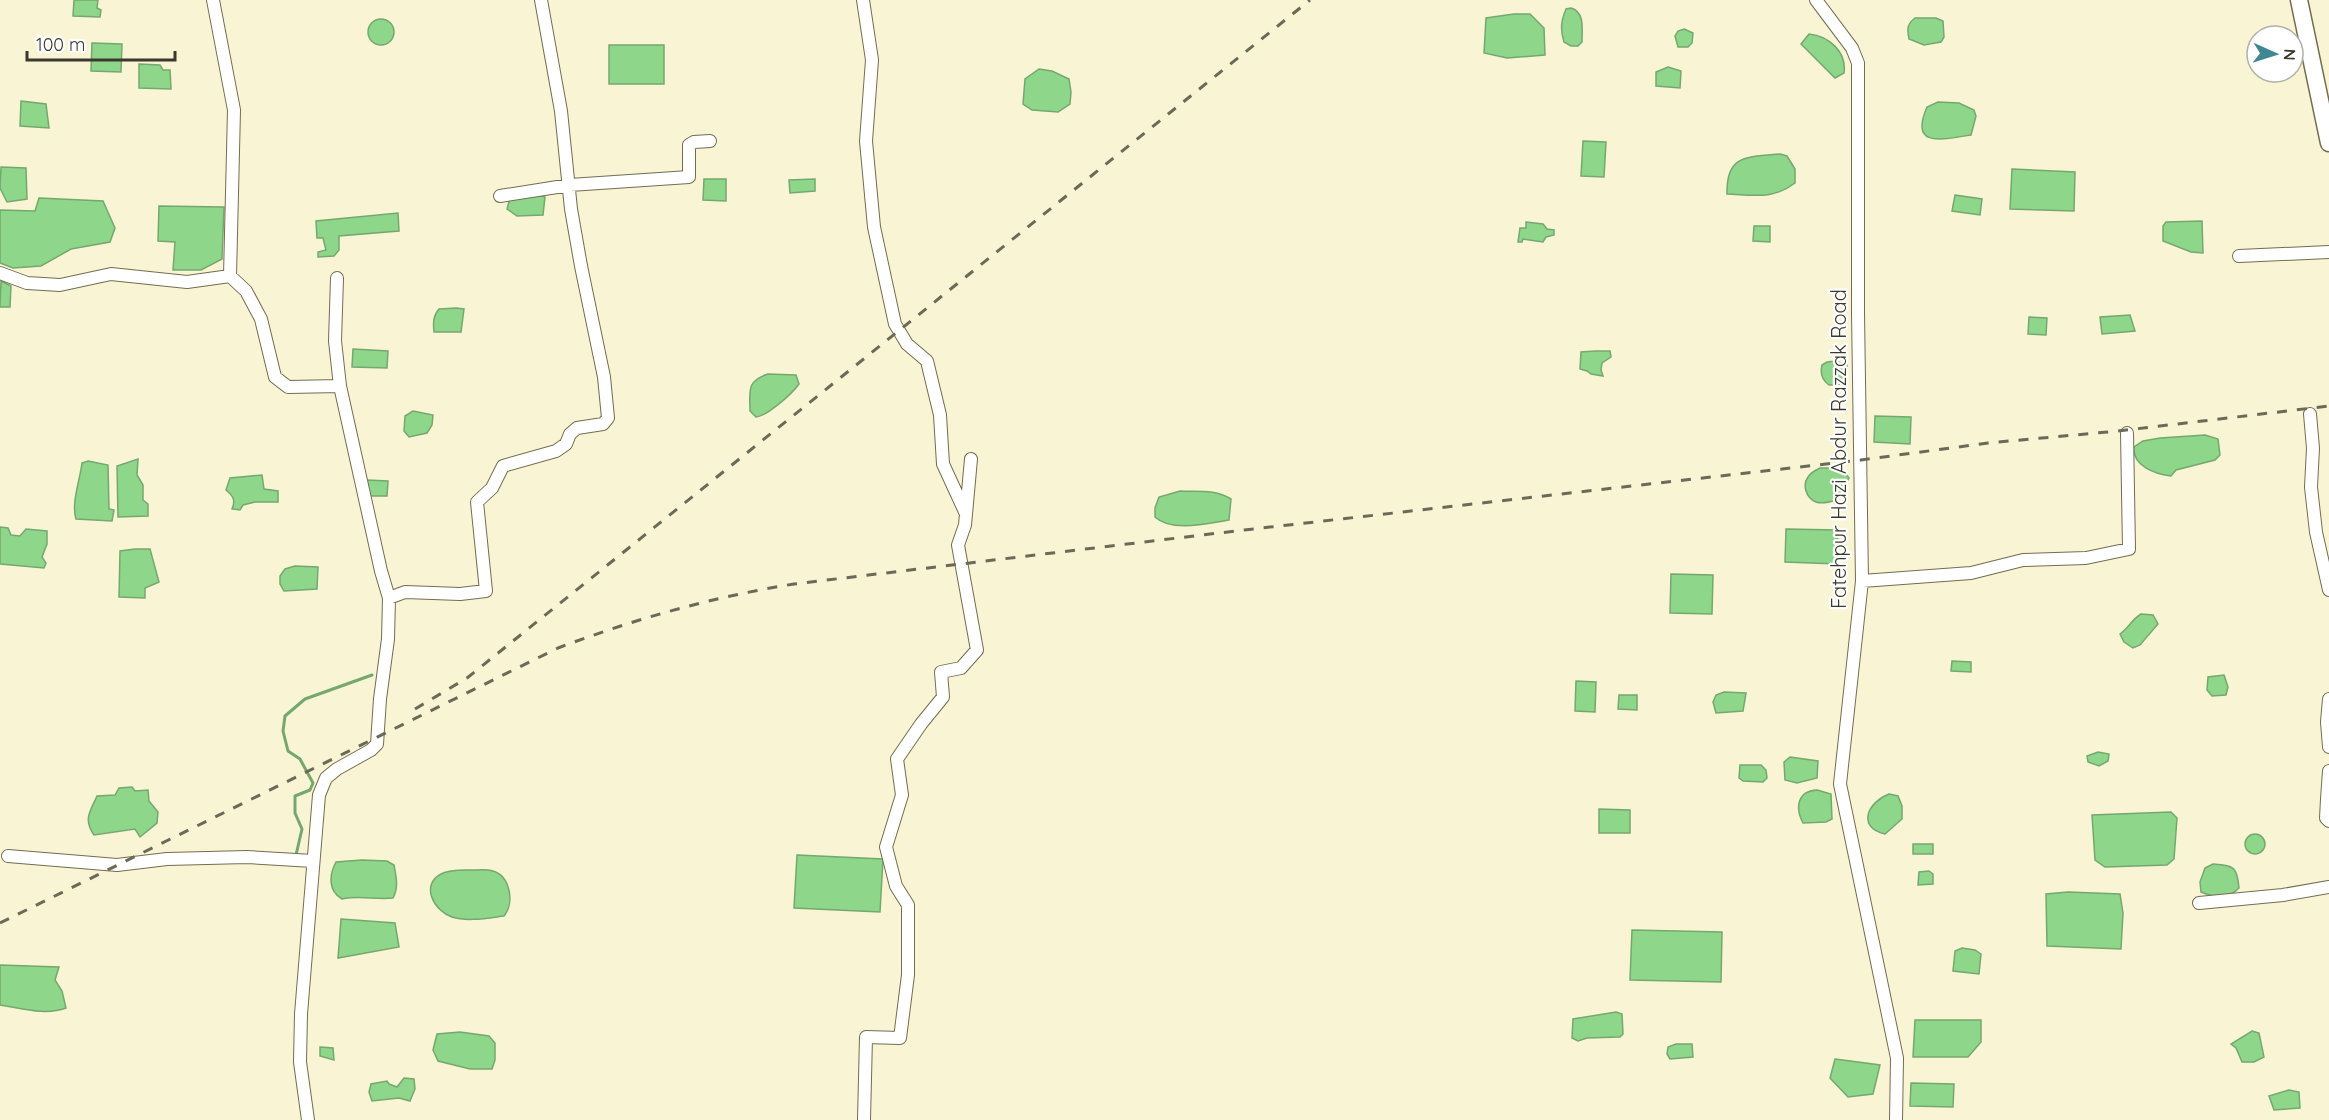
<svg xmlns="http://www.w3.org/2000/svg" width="2329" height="1120" viewBox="0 0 2329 1120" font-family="Quicksand,sans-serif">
<rect width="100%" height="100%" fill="#f9f4d4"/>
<!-- water -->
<path fill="#8ed78a" stroke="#75a86e" stroke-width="1.5" d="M 74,0 L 98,0 L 97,8 L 101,10 L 100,17 L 73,16 Z
M 1571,8 C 1585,12 1582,29 1582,42 L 1578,46 L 1571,46 L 1564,42 C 1560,29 1561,21 1566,9 Z
M 1514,14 L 1530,14 L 1544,28 L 1545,55 L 1507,58 L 1484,53 L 1486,18 Z
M 1915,18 L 1936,18 L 1943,21 L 1944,37 L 1941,42 L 1924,45 L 1909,39 C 1907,29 1907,24 1915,18 Z
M368 32a13 13 0 1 1 26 0a13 13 0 1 1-26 0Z
M 1684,29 L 1693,33 L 1692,43 L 1688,47 L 1678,47 L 1675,36 L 1678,31 Z
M 1809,34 C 1829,36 1847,52 1844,73 L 1835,78 L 1801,44 Z
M 92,43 L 122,44 L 121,72 L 91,71 Z
M 609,45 L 664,45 L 664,84 L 609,84 Z
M 139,64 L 160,65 L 163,70 L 170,70 L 171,89 L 139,88 Z
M 1668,67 L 1681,71 L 1680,88 L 1656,86 L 1656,72 Z
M 1039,69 L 1052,71 L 1069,79 L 1071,92 L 1070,104 L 1058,112 L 1032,110 L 1023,104 L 1025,79 Z
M 21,101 L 46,104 L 49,128 L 20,126 Z
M 1938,102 L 1959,103 L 1974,110 L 1976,116 L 1971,135 C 1943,139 1909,149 1927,107 Z
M 1583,141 L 1606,142 L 1604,177 L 1581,176 Z
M 1780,154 L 1787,156 L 1795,169 L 1795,183 C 1773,200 1753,195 1727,194 C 1726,154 1748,157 1780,154 Z
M 1,167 L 26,168 L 27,199 L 7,202 L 0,188 Z
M 2012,169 L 2075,172 L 2074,211 L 2010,209 Z
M 704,179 L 726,179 L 726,201 L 703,200 Z
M 815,179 L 815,191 L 790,193 L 789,180 Z
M 538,195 L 545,197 L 543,215 L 517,216 L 507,209 L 510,198 Z
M 1955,195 L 1982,199 L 1980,215 L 1952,211 Z
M 39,198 L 103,201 L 115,228 L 110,242 L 71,249 L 41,266 L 13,268 L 0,263 L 0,210 L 35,211 Z
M 159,206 L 224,207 L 222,259 L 201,270 L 173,270 L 175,242 L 158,241 Z
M 398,213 L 399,231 L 339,236 L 339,250 L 334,256 L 318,257 L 318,252 L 326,250 L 323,238 L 317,238 L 316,221 Z
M 2202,221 L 2203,253 L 2191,252 L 2163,241 L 2163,226 L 2166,222 Z
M 1526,222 L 1543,224 L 1547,229 L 1554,230 L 1554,235 L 1546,237 L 1543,242 L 1523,239 L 1522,242 L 1518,242 L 1520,228 L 1526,228 Z
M 1754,226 L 1770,226 L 1770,242 L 1753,241 Z
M 1,281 L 11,286 L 10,307 L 0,307 Z
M 456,308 L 464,309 L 461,332 L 434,332 C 433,323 433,316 439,309 Z
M 2130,315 L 2135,331 L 2102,334 L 2100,317 Z
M 2029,317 L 2047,318 L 2046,335 L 2028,334 Z
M 353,349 L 388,351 L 387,368 L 352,367 Z
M 1595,351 L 1610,351 L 1611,357 L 1602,363 L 1601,370 L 1603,376 L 1591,374 L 1587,371 L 1580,369 L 1581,352 Z
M 1835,361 L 1847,365 L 1847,379 L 1844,384 L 1829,385 C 1822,380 1820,373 1822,365 L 1827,362 Z
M 768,374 L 796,375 L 799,384 C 792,394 767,416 756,417 L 750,411 C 750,391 746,381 768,374 Z
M 413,411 L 433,415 L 432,425 L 427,433 L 409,437 L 404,431 L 405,416 Z
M 1875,416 L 1911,417 L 1910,444 L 1874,442 Z
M 2205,435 L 2218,439 L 2220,455 L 2215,460 L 2176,470 L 2171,476 C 2155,474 2132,466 2134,447 L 2143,441 L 2160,438 Z
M 138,459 L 137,475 L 143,485 L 143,500 L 148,504 L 148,516 L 118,517 L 117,466 Z
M 88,461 L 108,465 L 109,509 L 114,510 L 112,521 L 76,519 C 71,503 80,480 82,463 Z
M 1820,468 L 1842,468 L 1849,478 L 1836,500 C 1830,502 1822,504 1816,502 C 1806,498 1802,485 1808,477 C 1810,473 1816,470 1820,468 Z
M 262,475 L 264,489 L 278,491 L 278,502 L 255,502 L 243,505 L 240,510 L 232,509 C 236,500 233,496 226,490 L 230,478 Z
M 367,480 L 388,481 L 387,496 L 370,496 L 365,483 Z
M 1180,491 C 1198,492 1215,489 1231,499 L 1229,520 C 1209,523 1172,533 1155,517 L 1155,508 L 1159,497 Z
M 0,527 L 8,528 L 11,535 L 20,536 L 26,529 L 47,531 L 47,544 L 42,557 L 46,563 L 44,568 L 0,564 Z
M 1786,529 L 1838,530 L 1837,564 L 1785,562 Z
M 135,549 L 150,549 L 159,582 L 145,588 L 145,598 L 119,597 L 120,551 Z
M 295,566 L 318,567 L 317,589 L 284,591 L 280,584 L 280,576 L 285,569 Z
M 1671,574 L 1713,575 L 1712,614 L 1670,613 Z
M 2141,614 L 2153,615 L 2158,624 L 2140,645 L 2133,648 L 2124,642 L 2120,634 C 2129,628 2131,620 2141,614 Z
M 1952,661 L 1971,662 L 1971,672 L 1951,671 Z
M 2224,675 L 2228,687 L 2226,695 L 2212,696 L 2207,690 L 2208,677 Z
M 1576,681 L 1596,682 L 1595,712 L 1575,711 Z
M 1724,692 L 1746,693 L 1743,711 L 1716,713 L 1713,702 L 1716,695 Z
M 1619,695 L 1637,695 L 1637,710 L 1618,709 Z
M 2098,752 L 2109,754 L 2108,761 L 2099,766 L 2088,762 L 2087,756 Z
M 1790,757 L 1818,761 L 1817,778 L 1797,783 L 1785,780 L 1784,762 Z
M 1740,765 L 1761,765 L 1766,770 L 1767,778 L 1763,782 L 1743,781 L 1739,778 Z
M 132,787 L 135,791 L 148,790 L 149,801 L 158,812 L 157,823 L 140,837 L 135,829 L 94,835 C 83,819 90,812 97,796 L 115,795 L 119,788 Z
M 1817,790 L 1831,794 L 1832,819 L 1826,822 L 1803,823 C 1795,808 1797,791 1817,790 Z
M 1889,794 L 1898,796 L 1902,806 L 1902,819 L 1885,834 C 1856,827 1868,802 1889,794 Z
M 1599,809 L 1630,810 L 1630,833 L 1599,833 Z
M 2171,812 L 2177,818 L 2174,859 L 2167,865 L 2105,867 L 2095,860 L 2092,815 Z
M2245 844a10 10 0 1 1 20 0a10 10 0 1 1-20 0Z
M 1913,844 L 1933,844 L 1933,854 L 1913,854 Z
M 797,855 L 883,859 L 880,912 L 794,908 Z
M 362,860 L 387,861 L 394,865 C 396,876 399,887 393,898 C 374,900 361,895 342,899 C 328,891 329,875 336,862 Z
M 2213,864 C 2234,866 2237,866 2239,888 C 2229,899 2215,898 2201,892 L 2200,882 L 2205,868 Z
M 473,870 C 479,870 487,869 493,871 C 510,876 515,903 504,916 C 488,918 467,922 452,917 C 434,911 420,885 441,874 C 450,869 463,870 473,870 Z
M 1929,871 L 1933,874 L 1933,884 L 1918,885 L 1919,872 Z
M 2068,892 L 2120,894 L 2123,913 L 2121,949 L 2047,946 L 2046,894 Z
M 341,919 L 395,923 L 399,947 L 338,958 Z
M 1632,930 L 1722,932 L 1721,982 L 1630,980 Z
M 1962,948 L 1975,950 L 1981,954 L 1979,974 L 1953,971 L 1955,951 Z
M 0,965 L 59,967 L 55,980 L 62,991 L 66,1008 C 45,1016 21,1008 0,1005 Z
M 1616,1012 L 1622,1014 L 1623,1034 L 1620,1037 L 1587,1038 L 1578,1041 L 1572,1038 L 1573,1019 Z
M 1915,1020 L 1981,1020 L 1981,1042 L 1968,1057 L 1913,1057 Z
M 2252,1031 L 2259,1033 L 2264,1057 L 2254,1062 L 2242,1062 L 2236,1048 L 2231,1044 Z
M 460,1032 L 489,1036 L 495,1043 L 495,1060 L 492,1069 L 470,1069 L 438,1061 L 433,1050 L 437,1034 Z
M 1676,1044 L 1692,1044 L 1693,1057 L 1670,1059 L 1667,1054 L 1668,1047 Z
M 320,1047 L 333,1048 L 334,1060 L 320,1056 Z
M 1835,1059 L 1880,1065 L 1873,1094 L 1848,1097 L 1830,1078 Z
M 404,1078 L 414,1079 L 415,1089 L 410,1101 L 399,1098 L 372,1101 L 369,1092 L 371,1084 L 387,1081 L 389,1084 L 397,1087 Z
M 1911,1083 L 1954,1084 L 1953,1107 L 1910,1106 Z
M 2289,1090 L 2299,1092 L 2300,1108 L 2274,1110 L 2269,1096 Z"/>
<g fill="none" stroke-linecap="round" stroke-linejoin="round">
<!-- stream -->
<path stroke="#75a86e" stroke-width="3" d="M 296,855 L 302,829 L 295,813 L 295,796 L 310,790 L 313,783 L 300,759 L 288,751 L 283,731 L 285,716 L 305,699 L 372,675"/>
<!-- street casing -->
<g stroke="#726d51" stroke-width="14">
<path id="street" d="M 213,0 L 234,110 L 230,276 L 246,291 L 261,319 L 275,377 L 288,387 L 340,386 L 381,571 L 389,598 L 388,639 L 380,699 L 377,744 L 371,750 L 337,769 L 326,778 L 319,795 L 301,1014 L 300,1062 L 308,1120
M 863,0 L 872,60 L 866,141 L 874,227 L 895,324 L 907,344 L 927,361 L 940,415 L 943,464 L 966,514
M 1816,0 L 1852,48 L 1858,63 L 1858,313 L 1862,581 L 1840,784 L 1897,1058 L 1896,1120
M 500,196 L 570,185 L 689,177 L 689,145 L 694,142 L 710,141
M 2239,256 L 2329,252
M 0,273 L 27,283 L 60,285 L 111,274 L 187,282 L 230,276
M 337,278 L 335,341 L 340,386
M 2310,414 L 2313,448 L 2311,487 L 2316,532 L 2329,590
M 1862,581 L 1971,573 L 2023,560 L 2086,558 L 2129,549 L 2127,433
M 389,598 L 405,592 L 460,594 L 486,591 L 477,502 L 492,488 L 503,466 L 556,451 L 566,444 L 570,434 L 577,428 L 603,424 L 608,418 L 604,377 L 581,266 L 571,209 L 561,111 L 541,0
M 2329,699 L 2327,722 L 2329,747
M 2327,799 L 2329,771
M 2329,799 L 2327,799 L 2326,818 L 2329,821
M 8,856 L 117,865 L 167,859 L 247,857 L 313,861
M 2199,903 L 2283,895 L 2329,887
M 864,1120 L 866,1037 L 900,1038 L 908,975 L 908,905 L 896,886 L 886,847 L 902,795 L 897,759 L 921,724 L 943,697 L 941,672 L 961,668 L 977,650 L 958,545 L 965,525 L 971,459"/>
</g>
<!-- secondary casing -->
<g stroke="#726d51" stroke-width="19">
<path id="secondary" d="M 2299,0 L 2329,143"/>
</g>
<!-- street -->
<use href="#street" stroke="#fff" stroke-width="12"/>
<!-- secondary -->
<use href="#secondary" stroke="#fff" stroke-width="16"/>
<!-- rail -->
<path stroke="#6b6957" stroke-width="3" stroke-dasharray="10 10" stroke-linecap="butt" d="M 415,709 L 467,678 L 1310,0
M 0,923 L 558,648 C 635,619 712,597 794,584 L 1244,530 L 1861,460 L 1988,443 L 2118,431 L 2329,406"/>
</g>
<g text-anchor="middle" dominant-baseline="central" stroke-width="4.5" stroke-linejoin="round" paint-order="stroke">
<!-- street labels -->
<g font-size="20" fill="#3b392c" stroke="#fff">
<text transform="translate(1838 449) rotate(-90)">Fatehpur Hazi Abdur Razzak Road</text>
</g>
</g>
<!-- north arrow -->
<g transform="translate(2275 54) rotate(93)"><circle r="28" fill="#ffffff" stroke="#b1b0ab" stroke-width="1.5"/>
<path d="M0-4.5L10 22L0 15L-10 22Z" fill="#418791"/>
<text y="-9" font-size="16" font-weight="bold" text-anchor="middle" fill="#3b392c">N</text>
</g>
<!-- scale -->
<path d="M27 51v9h148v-9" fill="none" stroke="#3b392c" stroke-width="3"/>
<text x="36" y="51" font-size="18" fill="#3b392c" stroke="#ffffff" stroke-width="4.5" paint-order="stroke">100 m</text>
</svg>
